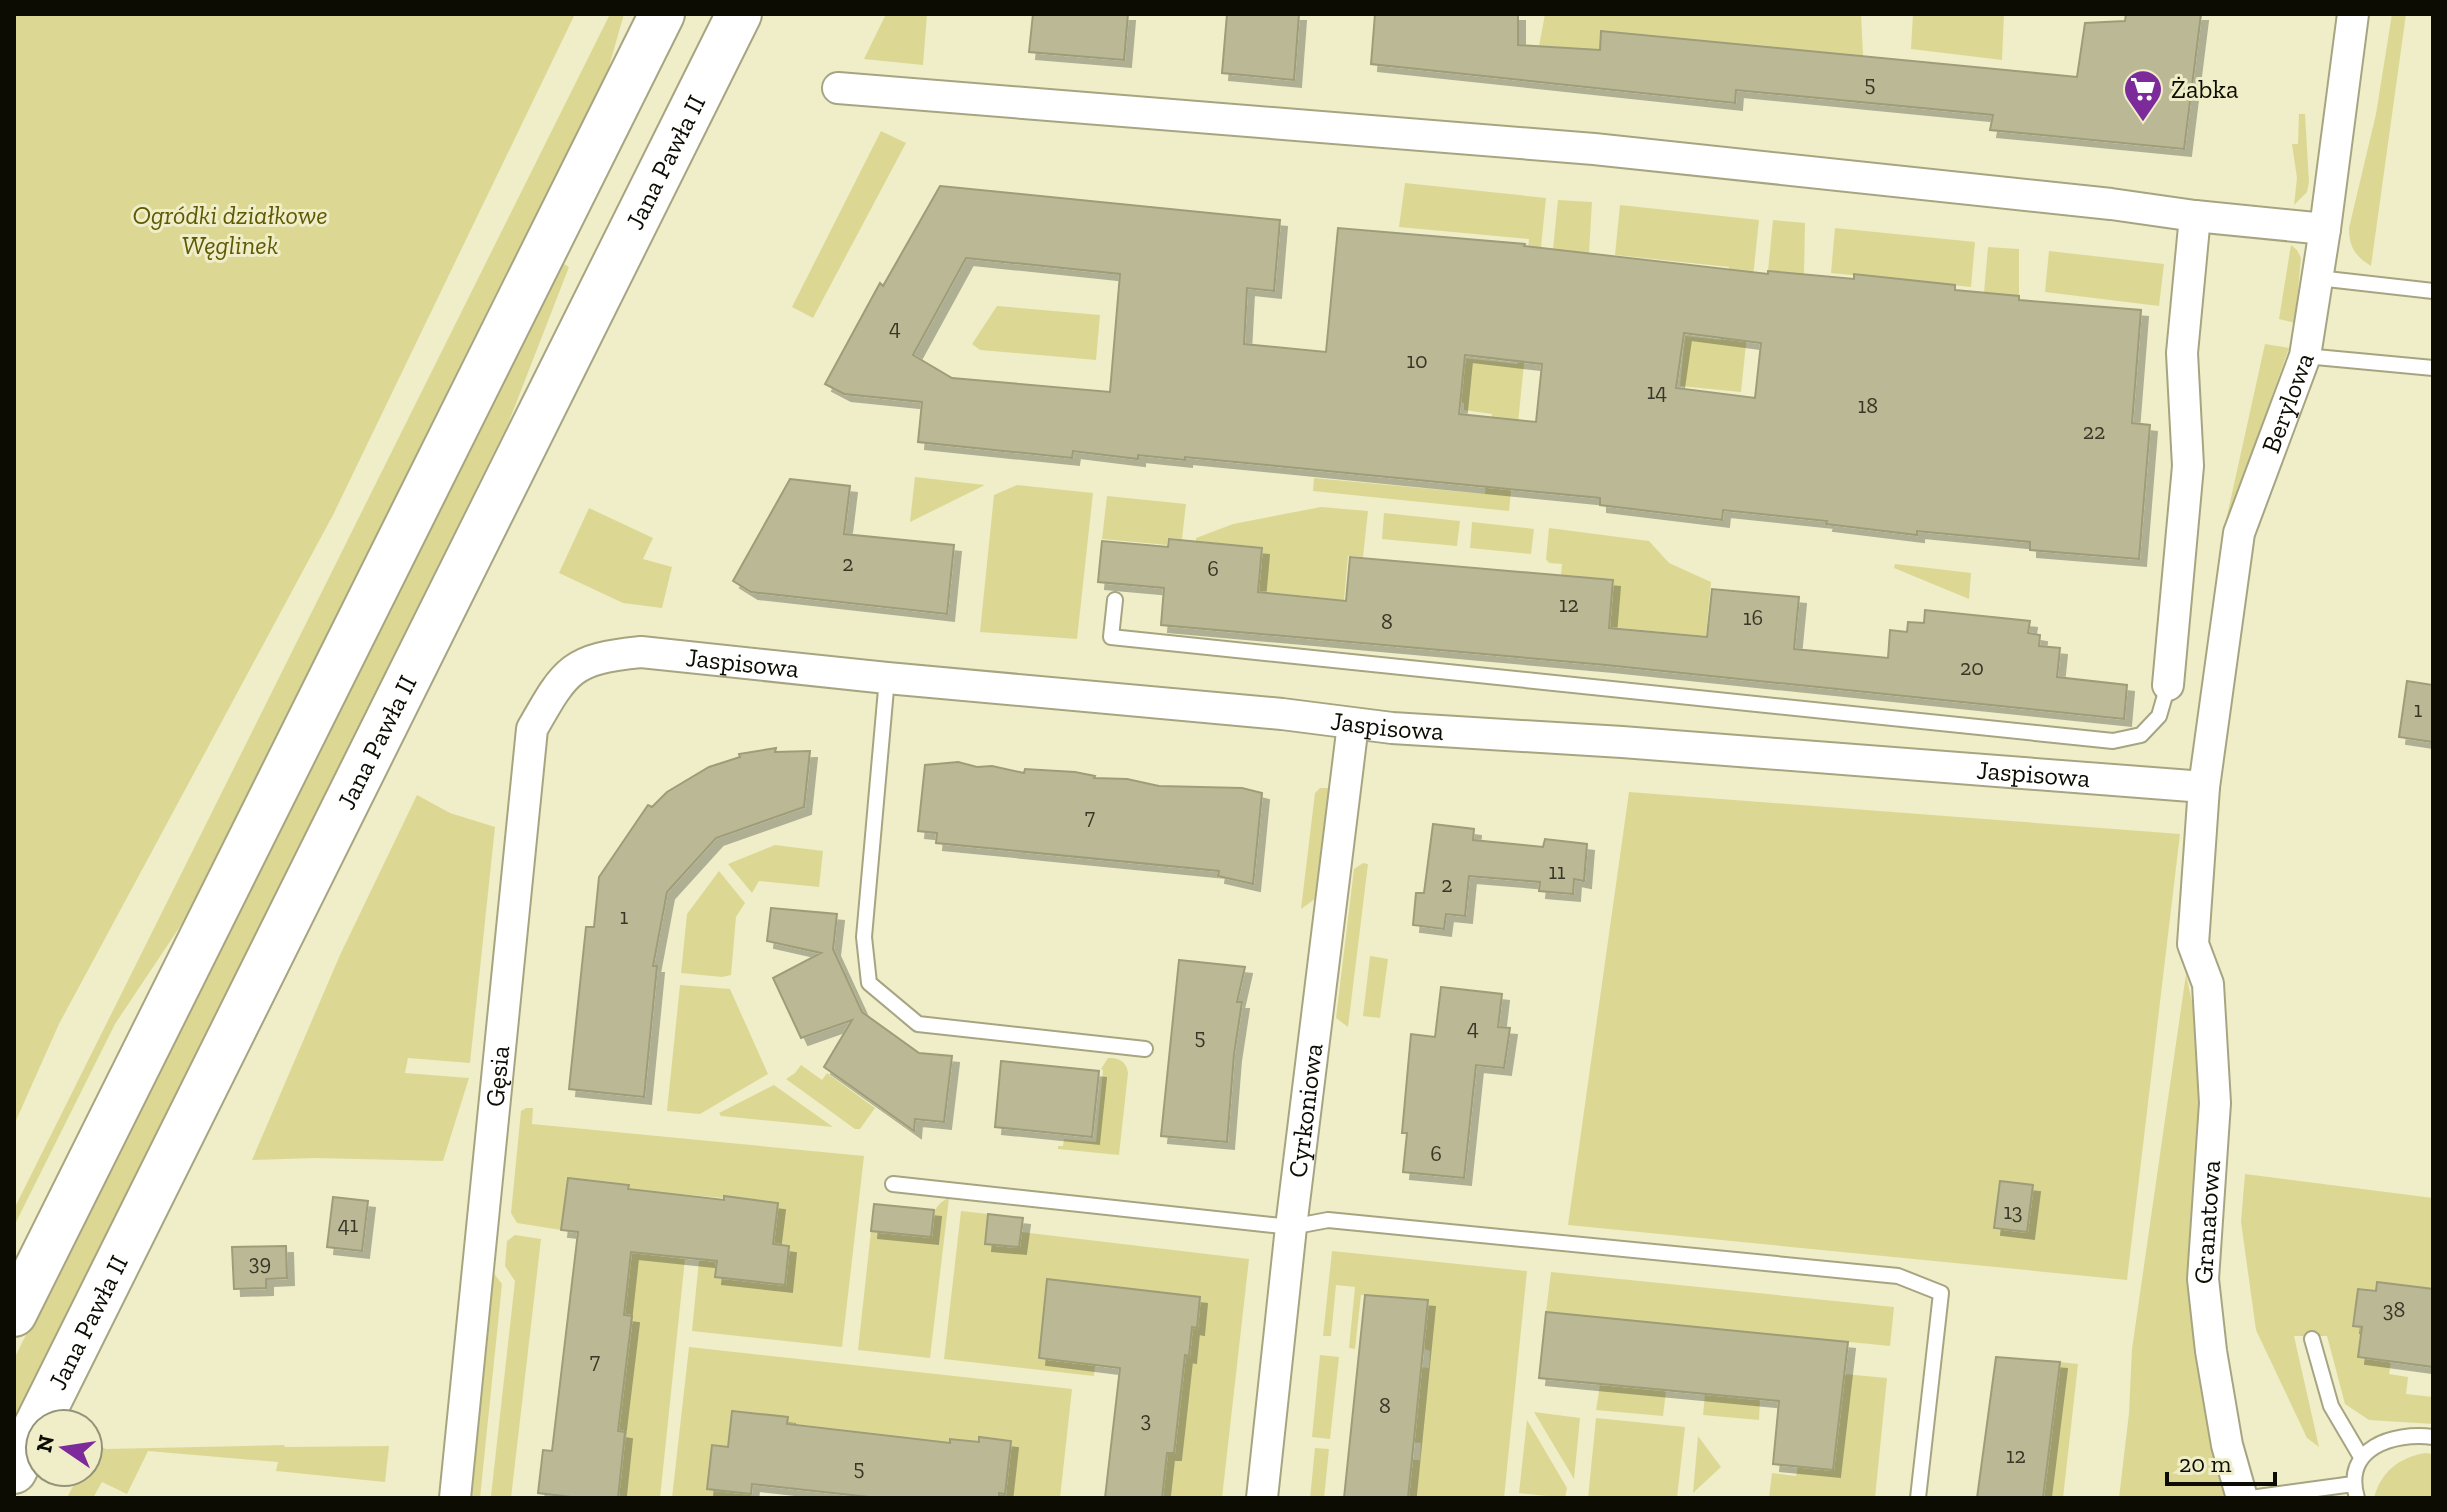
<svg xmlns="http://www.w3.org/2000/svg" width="2447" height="1512" viewBox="0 0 2447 1512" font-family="'Zilla Slab',serif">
<defs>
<filter id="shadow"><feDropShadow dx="7" dy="7" stdDeviation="0" flood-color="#0004"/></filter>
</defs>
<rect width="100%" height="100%" fill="#efeec8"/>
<!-- green -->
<path fill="#dcd894" d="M 14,14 L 575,14 L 333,515 L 59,1024 L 14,1125 Z
M 610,14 L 624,14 L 604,84 L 195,904 L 115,1024 L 14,1226 L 14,1209 Z
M 886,14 L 927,14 L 923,65 L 864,59 Z
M 1545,14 L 1861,14 L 1863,56 L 1602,31 L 1600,50 L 1539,46 Z
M 1913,14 L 2004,14 L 2002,60 L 1911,49 Z
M 2392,14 L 2406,14 L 2371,266 C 2355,256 2349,247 2349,228 L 2376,114 Z
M 2299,114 L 2305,114 L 2309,182 L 2307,192 L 2294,205 L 2297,178 L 2292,144 L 2298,144 Z
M 881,131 L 906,143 L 813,318 L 792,307 Z
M 1405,183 L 1546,198 L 1540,257 L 1534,266 L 1509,511 L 1313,491 L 1314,478 L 1485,494 L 1492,414 L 1464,410 L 1464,403 L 1450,402 L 1454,357 L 1517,364 L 1529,239 L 1399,227 Z
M 1558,200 L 1592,202 L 1589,253 L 1553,249 Z
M 1620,205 L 1759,220 L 1741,392 L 1680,386 L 1685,336 L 1721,340 L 1729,267 L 1615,255 Z
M 1773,220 L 1805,223 L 1804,274 L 1768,271 Z
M 1835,228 L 1975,242 L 1971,287 L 1831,273 Z
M 2291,245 L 2297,250 L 2301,258 L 2295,323 L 2279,319 Z
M 1988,247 L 2019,249 L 2019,296 L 1984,293 Z
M 2049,251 L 2164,264 L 2159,306 L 2045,292 Z
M 562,263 L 569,267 L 508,424 L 14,1423 L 14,1359 L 442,494 Z
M 997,306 L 1100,315 L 1096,360 L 980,350 L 972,344 Z
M 2265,344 L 2289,348 L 2223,534 Z
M 915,477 L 985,485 L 910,522 Z
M 1017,485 L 1093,493 L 1077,639 L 980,632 L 994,495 Z
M 1107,496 L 1186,504 L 1182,539 L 1168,538 L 1167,545 L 1102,539 Z
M 1321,507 L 1368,511 L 1363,557 L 1348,556 L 1344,600 L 1259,591 L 1263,547 L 1196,541 L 1196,538 L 1233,524 Z
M 589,508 L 653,538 L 643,559 L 672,567 L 662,608 L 623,603 L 559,573 Z
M 1384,513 L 1460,521 L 1457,546 L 1382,539 Z
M 1472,522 L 1534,529 L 1531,554 L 1470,548 Z
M 1549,528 L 1649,541 L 1669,563 L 1711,582 L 1706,636 L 1610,627 L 1614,579 L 1561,575 L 1562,564 L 1549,563 L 1546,559 Z
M 1895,564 L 1971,573 L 1969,599 L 1894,568 Z
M 1320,788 L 1330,788 L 1315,899 L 1301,909 L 1315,793 Z
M 1629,792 L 2180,834 L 2127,1280 L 1568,1225 Z
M 417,795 L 450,813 L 495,827 L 470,1063 L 408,1058 L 405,1073 L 469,1078 L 443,1161 L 315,1158 L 252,1160 L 340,955 Z
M 775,845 L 823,851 L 819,887 L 759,881 L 752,893 L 728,864 Z
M 1363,863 L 1368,864 L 1348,1027 L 1336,1018 L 1354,869 Z
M 719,871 L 745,903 L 736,917 L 731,975 L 722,977 L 681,973 L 687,914 Z
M 1370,956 L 1388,959 L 1380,1018 L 1363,1016 Z
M 2186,974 L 2204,1058 L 2226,1494 L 2218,1498 L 2119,1498 L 2129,1413 L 2132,1349 Z
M 680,985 L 730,989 L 768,1074 L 700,1114 L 667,1111 Z
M 1108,1058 C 1119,1057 1127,1062 1128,1073 L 1119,1155 L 1058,1149 L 1058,1146 L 1063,1146 L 1064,1139 L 1096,1142 L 1103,1070 L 1101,1069 Z
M 801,1065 L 822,1080 L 827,1073 L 875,1108 L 860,1129 L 855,1129 L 786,1079 L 795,1073 Z
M 774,1085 L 833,1127 L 721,1116 L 719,1113 Z
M 526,1108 L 533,1108 L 532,1124 L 864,1156 L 842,1347 L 692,1331 L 699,1260 L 717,1262 L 715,1276 L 785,1285 L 789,1247 L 773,1244 L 777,1203 L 657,1192 L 627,1196 L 628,1185 L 568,1178 L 561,1230 L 517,1223 L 511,1213 L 521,1111 Z
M 2245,1174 L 2433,1198 L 2433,1289 L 2378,1282 L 2376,1291 L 2358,1289 L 2352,1325 L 2362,1327 L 2391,1361 L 2389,1374 L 2408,1377 L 2406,1394 L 2433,1397 L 2433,1424 L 2369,1420 L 2345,1404 L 2327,1336 L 2294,1336 L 2319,1447 L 2307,1438 L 2256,1330 L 2241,1222 Z
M 949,1198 L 930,1358 L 858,1350 L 871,1231 L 930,1237 C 933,1220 931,1205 949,1198 Z
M 961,1211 L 988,1214 L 986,1244 L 1019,1247 L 1021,1232 L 1249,1259 L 1222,1498 L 1162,1498 L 1167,1453 L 1174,1453 L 1182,1384 L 1178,1355 L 1189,1355 L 1192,1327 L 1197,1327 L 1200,1297 L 1149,1291 L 1102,1291 L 1103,1285 L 1048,1279 L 1039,1358 L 1095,1365 L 1094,1376 L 944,1359 Z
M 515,1235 L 541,1239 L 511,1498 L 491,1496 L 515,1281 L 505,1266 L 507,1241 Z
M 1332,1251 L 1527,1271 L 1504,1498 L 1408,1498 L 1412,1460 L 1420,1460 L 1421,1443 L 1413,1442 L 1421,1367 L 1429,1368 L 1430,1351 L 1424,1349 L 1428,1301 L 1361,1295 L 1355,1349 L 1349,1348 L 1355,1287 L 1336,1285 L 1331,1336 L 1323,1336 Z
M 631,1252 L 685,1259 L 660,1498 L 618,1498 L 625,1432 L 611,1430 Z
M 492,1271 L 502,1284 L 480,1498 L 469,1498 Z
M 1551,1272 L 1894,1307 L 1890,1346 L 1546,1312 Z
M 689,1347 L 1072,1389 L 1060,1498 L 999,1498 L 999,1493 L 1005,1493 L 1011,1441 L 980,1437 L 979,1442 L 950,1439 L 949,1450 L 786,1432 L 787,1417 L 732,1411 L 728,1447 L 712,1446 L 707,1489 L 751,1494 L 750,1498 L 672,1498 Z
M 1320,1355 L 1339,1357 L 1330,1439 L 1312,1437 Z
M 2060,1362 L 2078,1364 L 2063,1498 L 2044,1498 Z
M 1844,1374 L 1887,1378 L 1875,1498 L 1769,1498 L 1772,1473 L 1796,1476 L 1798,1466 L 1833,1469 Z
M 1600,1385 L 1666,1391 L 1663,1416 L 1596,1410 Z
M 1705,1394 L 1760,1400 L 1759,1420 L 1703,1415 Z
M 1534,1412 L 1580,1418 L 1574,1479 Z
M 1596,1418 L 1685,1427 L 1677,1498 L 1588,1498 Z
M 1527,1420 L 1567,1488 L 1565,1498 L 1519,1493 Z
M 1698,1436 L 1721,1467 L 1693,1493 Z
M 94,1443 L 106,1449 L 284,1445 L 285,1447 L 389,1446 L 385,1482 L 276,1471 L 278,1462 L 148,1451 L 127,1494 L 102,1482 L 93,1498 L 67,1498 L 80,1472 L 88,1472 L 88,1455 Z
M 1315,1448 L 1329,1449 L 1324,1498 L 1310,1498 Z
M 2425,1453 L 2433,1454 L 2433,1498 L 2374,1498 C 2381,1472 2398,1458 2425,1453 Z"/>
<!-- building -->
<path fill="#bbb995" stroke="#9f9d79" stroke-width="2" fill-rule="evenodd" filter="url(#shadow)" d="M 1033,14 L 1128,14 L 1124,60 L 1029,52 Z
M 1227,14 L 1299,14 L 1294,80 L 1222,73 Z
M 1375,14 L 1518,14 L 1518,45 L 1600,50 L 1601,31 L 2077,77 L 2085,23 L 2125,21 L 2126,14 L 2201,14 L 2184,149 L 1990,130 L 1993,115 L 1736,90 L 1735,103 L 1371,64 Z
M 940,186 L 1280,220 L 1274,291 L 1247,288 L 1244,344 L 1326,352 L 1338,228 L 1525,244 L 1524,246 L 1768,274 L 1768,271 L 1854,279 L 1854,274 L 1955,285 L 1955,290 L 2019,296 L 2019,300 L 2141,310 L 2132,423 L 2150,425 L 2139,559 L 2030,550 L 2030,542 L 1917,531 L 1917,535 L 1826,524 L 1827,521 L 1723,510 L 1722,520 L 1600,505 L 1600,498 L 1185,457 L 1185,460 L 1138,455 L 1138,459 L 1073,451 L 1072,458 L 918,442 L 922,402 L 844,394 L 825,384 L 880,283 L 883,286 ZM 966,258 L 1120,274 L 1110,392 L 952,378 L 913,355 ZM 1684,333 L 1761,343 L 1755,398 L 1676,388 ZM 1465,355 L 1542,364 L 1536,422 L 1459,414 Z
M 790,479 L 850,486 L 844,534 L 954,545 L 947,614 L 751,592 L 733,581 Z
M 1169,539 L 1262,548 L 1258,592 L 1346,601 L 1350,557 L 1613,580 L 1609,628 L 1707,637 L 1712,589 L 1799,597 L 1794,649 L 1888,658 L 1890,630 L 1907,632 L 1908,622 L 1924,623 L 1925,610 L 2030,621 L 2028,633 L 2040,635 L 2039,646 L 2060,648 L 2057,677 L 2127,685 L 2124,719 L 1606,665 L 1161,625 L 1164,588 L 1098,582 L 1102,541 L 1168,547 Z
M 2407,681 L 2433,685 L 2433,742 L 2399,737 Z
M 776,748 L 775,752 L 810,751 L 804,807 L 716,838 L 667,892 L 653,966 L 657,966 L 644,1097 L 569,1089 L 586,927 L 594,927 L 599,877 L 648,805 L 652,807 L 667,792 L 709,767 L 740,757 L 739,754 Z
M 958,762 L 977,767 L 992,766 L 1024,773 L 1025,769 L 1075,772 L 1095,776 L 1094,778 L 1127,779 L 1159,786 L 1242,788 L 1262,793 L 1253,884 L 1218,876 L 1219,871 L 936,843 L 937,833 L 918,831 L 925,765 Z
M 1433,824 L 1474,829 L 1473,840 L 1543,847 L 1545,839 L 1587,844 L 1584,881 L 1574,879 L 1573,894 L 1539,891 L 1540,882 L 1469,876 L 1465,916 L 1446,914 L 1444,929 L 1413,925 L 1416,893 L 1424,893 Z
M 771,908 L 837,914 L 833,949 L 862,1012 L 919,1053 L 952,1056 L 944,1122 L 915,1119 L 914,1131 L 824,1067 L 852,1020 L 801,1038 L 773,978 L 821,953 L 767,941 Z
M 1179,960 L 1245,967 L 1237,1002 L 1242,1002 L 1234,1054 L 1227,1142 L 1161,1136 Z
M 1441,987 L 1502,994 L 1498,1027 L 1510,1028 L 1504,1068 L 1476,1065 L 1464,1178 L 1403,1172 L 1407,1133 L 1402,1133 L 1411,1034 L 1435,1037 Z
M 1001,1061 L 1099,1071 L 1092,1137 L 995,1127 Z
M 568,1178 L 629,1185 L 628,1189 L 724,1200 L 724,1196 L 778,1203 L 773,1244 L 789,1246 L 785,1285 L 715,1277 L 717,1261 L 631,1252 L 624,1315 L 632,1316 L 618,1431 L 625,1432 L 618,1498 L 580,1498 L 538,1493 L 543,1450 L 552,1451 L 578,1232 L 561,1230 Z
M 2000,1181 L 2033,1185 L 2027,1232 L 1994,1228 Z
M 333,1197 L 368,1201 L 362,1251 L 327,1247 Z
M 874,1204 L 934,1210 L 931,1237 L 871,1231 Z
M 988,1214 L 1023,1218 L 1019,1247 L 985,1244 Z
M 286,1246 L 287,1278 L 266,1279 L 266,1288 L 234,1289 L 232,1247 Z
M 1047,1279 L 1200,1297 L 1197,1328 L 1192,1327 L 1189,1356 L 1185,1355 L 1174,1453 L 1167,1453 L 1162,1498 L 1105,1498 L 1120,1368 L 1039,1358 Z
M 2377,1282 L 2433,1289 L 2433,1367 L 2358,1357 L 2362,1327 L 2353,1326 L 2358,1289 L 2376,1291 Z
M 1365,1295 L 1428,1300 L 1408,1498 L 1344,1498 Z
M 1546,1312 L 1848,1342 L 1833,1470 L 1773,1464 L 1779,1401 L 1539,1378 Z
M 1996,1357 L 2060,1362 L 2043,1498 L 1977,1498 Z
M 732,1411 L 788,1417 L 787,1424 L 950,1443 L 950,1439 L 979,1442 L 979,1437 L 1011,1441 L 1005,1494 L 999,1493 L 999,1498 L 878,1498 L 752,1484 L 751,1494 L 707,1489 L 712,1445 L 728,1447 Z"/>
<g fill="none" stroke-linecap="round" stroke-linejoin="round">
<!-- service casing -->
<g stroke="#a7a581" stroke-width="18">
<path id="service" d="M 2318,278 L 2433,291
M 2305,356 L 2433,368
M 1115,600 L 1111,637 L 2113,741 L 2141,735 L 2159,716 L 2168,685
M 887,678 L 864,937 L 869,983 L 918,1024 L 1145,1049
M 893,1184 L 1291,1227 L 1328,1220 L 1898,1276 L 1941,1293 L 1918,1498
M 2312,1339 L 2331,1406 L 2361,1457
M 2250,1498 L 2353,1484
M 2357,1498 C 2342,1448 2393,1432 2433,1437"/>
</g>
<!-- minor casing -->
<g stroke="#a7a581" stroke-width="34">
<g id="minor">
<path d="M 838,88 L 1594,149 L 2111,204 L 2195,216 L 2182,353 L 2188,466 L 2168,685"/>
<path d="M 2195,216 L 2325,229"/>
<path id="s1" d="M 455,1498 L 532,729 C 566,669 571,659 641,652 L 887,678 L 1282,714 L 1392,728 L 1622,742 L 2204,787"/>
<path id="s2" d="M 1262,1498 L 1291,1227 L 1353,724"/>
<path id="s3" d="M 2242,1498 L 2227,1445 L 2211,1351 L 2203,1279 L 2215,1103 L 2208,984 L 2193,944 L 2204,787 L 2239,533 L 2305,356 L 2325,229 L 2353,14"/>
</g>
</g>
<!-- primary casing -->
<g stroke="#a7a581" stroke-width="48">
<g id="primary">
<path d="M 14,1314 L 662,14"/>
<path id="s4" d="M 14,1471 L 739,14"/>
</g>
</g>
<!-- service -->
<use href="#service" stroke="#fff" stroke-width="14"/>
<!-- minor -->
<use href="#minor" stroke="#fff" stroke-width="30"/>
<!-- primary -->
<use href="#primary" stroke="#fff" stroke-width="44"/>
</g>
<!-- icons -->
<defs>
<g id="supermarket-pin" transform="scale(2)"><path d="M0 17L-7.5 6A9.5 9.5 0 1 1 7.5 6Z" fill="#7d2b9b" stroke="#efeec8"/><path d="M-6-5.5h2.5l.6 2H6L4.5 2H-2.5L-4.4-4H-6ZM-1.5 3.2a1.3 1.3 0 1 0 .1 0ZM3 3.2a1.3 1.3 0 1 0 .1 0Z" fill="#fff"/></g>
</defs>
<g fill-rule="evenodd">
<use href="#supermarket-pin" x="2143" y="89"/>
</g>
<g text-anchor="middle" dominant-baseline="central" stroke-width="6" stroke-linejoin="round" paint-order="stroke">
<!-- number labels -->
<g font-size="22" fill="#383727">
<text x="1870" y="83">5</text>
<text x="895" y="327">4</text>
<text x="1417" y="360">10</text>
<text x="1657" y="391">14</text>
<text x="1868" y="405">18</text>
<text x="2094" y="431">22</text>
<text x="848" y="563">2</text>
<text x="1213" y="568">6</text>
<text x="1569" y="604">12</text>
<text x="1753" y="617">16</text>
<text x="1387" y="621">8</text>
<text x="1972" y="667">20</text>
<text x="2418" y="709">1</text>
<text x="1090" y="816">7</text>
<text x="1557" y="871">11</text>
<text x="1447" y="884">2</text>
<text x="624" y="916">1</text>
<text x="1473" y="1027">4</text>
<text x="1200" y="1036">5</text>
<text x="1436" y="1153">6</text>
<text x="2013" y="1211">13</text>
<text x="348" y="1224">41</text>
<text x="260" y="1262">39</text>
<text x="2394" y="1309">38</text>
<text x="595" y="1360">7</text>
<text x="1385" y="1405">8</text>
<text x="1146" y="1419">3</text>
<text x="2016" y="1455">12</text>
<text x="859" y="1467">5</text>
</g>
<!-- poi labels -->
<g font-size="26" fill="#0d0c02" stroke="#efeec8" text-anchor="start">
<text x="2171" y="89">Żabka</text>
</g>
<!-- street labels -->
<g font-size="26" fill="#0d0c02" stroke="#efeec8">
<text stroke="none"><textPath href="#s4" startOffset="1462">Jana Pawła II</textPath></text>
<text stroke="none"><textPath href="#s3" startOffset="1114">Berylowa</textPath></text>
<text stroke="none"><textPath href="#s1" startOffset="1018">Jaspisowa</textPath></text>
<text stroke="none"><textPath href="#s1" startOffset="1666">Jaspisowa</textPath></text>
<text stroke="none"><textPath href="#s4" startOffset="814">Jana Pawła II</textPath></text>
<text stroke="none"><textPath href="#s1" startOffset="2314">Jaspisowa</textPath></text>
<text stroke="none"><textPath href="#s1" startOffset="424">Gęsia</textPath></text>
<text stroke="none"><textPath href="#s2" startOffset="390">Cyrkoniowa</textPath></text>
<text stroke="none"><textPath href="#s3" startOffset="280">Granatowa</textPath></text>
<text stroke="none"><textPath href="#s4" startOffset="166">Jana Pawła II</textPath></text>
</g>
<!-- park labels -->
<g font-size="26" font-style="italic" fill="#5f5905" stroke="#efeec8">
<text x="230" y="215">Ogródki działkowe<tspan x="230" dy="30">Węglinek</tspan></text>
</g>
</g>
<!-- border -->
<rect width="2447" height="1512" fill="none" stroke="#0d0c02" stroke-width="32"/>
<!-- north arrow -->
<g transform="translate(64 1448) rotate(283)"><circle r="38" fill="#efeec8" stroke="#959479" stroke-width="2"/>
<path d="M0-6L14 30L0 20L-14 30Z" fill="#7d2b9b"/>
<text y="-12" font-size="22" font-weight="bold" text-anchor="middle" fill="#0d0c02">N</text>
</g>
<!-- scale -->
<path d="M2167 1472v12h108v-12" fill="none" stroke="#0d0c02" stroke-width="4"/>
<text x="2179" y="1472" font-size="24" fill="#0d0c02" stroke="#efeec8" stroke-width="6" paint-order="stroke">20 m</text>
</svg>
